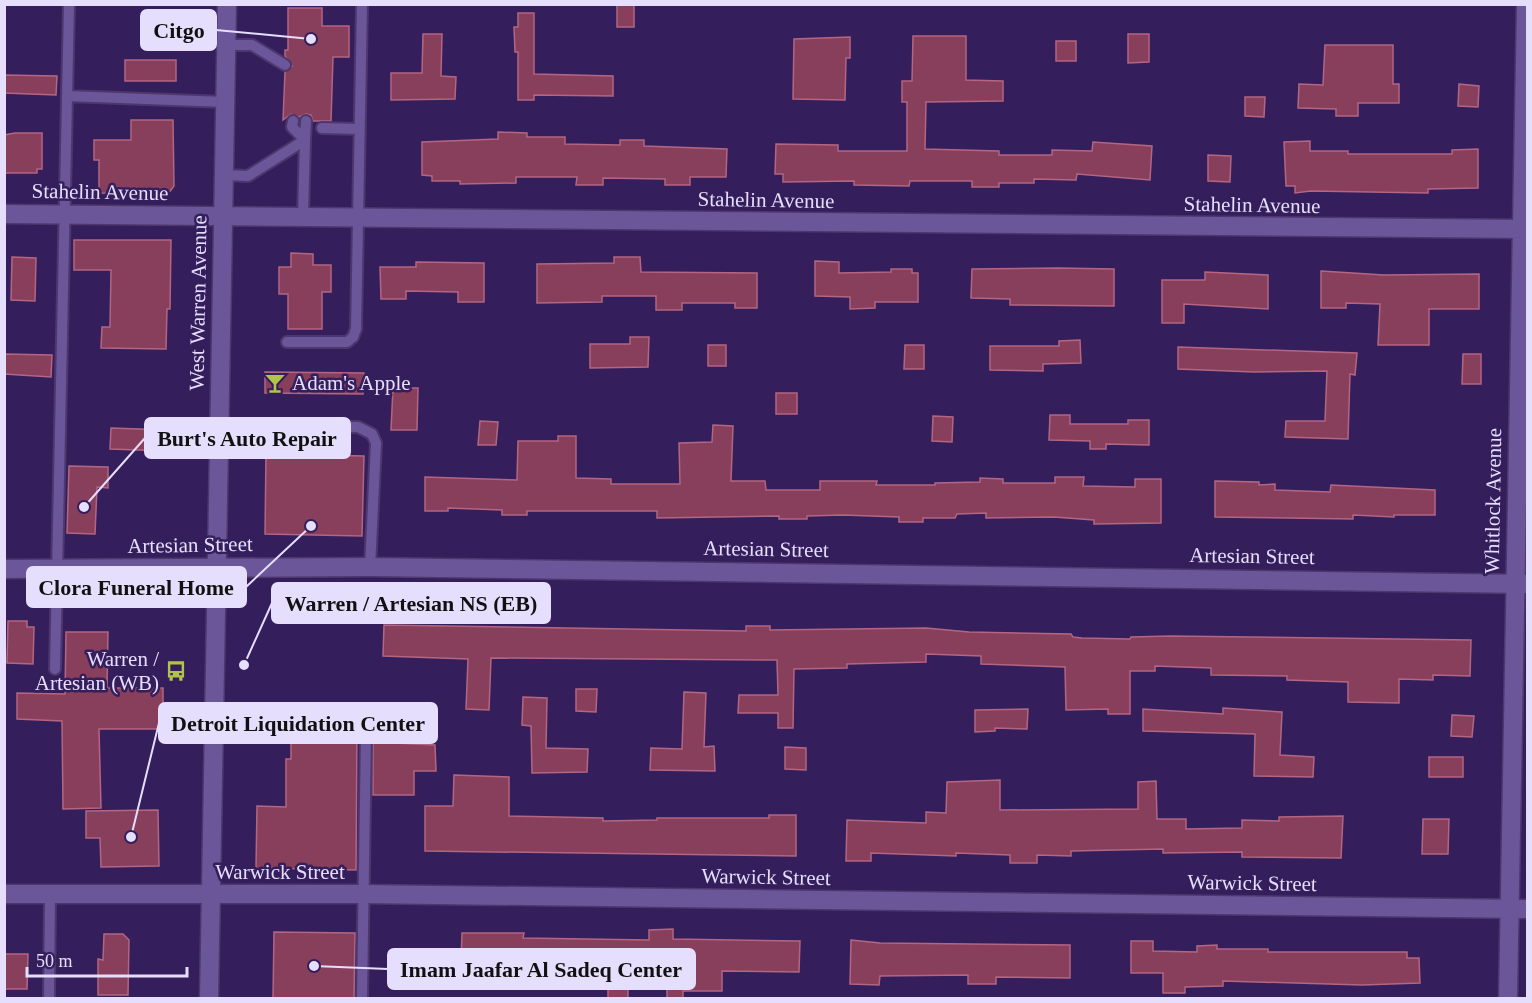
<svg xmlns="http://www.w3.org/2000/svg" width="1532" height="1003" viewBox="0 0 1532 1003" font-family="'Times New Roman',serif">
<rect width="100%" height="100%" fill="#341e5b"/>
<!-- building -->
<path fill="#873f5c" stroke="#b36683" stroke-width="1.5" d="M 617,4 L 634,4 L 634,27 L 617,27 Z
M 288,8 L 322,8 L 322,26 L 349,26 L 349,57 L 333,57 L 331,121 L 313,121 L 311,115 L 306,114 L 299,117 L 291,114 L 283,120 L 285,72 L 292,66 L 285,56 L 285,50 L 288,50 Z
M 518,13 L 534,13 L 534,74 L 613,76 L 613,96 L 534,95 L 534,100 L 518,100 L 518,52 L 515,52 L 514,27 L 518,27 Z
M 423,34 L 442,34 L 441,76 L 456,77 L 455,99 L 391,100 L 391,73 L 422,73 Z
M 1128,34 L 1149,34 L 1149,62 L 1128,63 Z
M 913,36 L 966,36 L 966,80 L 1003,81 L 1003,101 L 926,102 L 925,149 L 999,151 L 999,155 L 1052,155 L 1052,150 L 1092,151 L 1093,142 L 1152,146 L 1150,180 L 1077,174 L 1076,180 L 1034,179 L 1034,183 L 999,183 L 999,187 L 972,187 L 972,181 L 910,181 L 909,186 L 854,185 L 854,181 L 783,182 L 783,174 L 775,174 L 776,144 L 838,145 L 838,151 L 907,151 L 907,102 L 902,102 L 902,81 L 912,81 Z
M 850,37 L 850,58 L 846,58 L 845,100 L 793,99 L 794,39 Z
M 1056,41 L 1076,41 L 1076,61 L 1056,61 Z
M 1325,45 L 1393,45 L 1393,84 L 1399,84 L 1399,103 L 1358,103 L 1358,116 L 1336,116 L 1336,109 L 1298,108 L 1299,84 L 1323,85 Z
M 125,60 L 176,60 L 176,81 L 125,81 Z
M 4,75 L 57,76 L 56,95 L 4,93 Z
M 1459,84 L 1479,86 L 1478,107 L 1458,106 Z
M 1245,97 L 1265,97 L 1264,117 L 1245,116 Z
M 131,120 L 173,120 L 174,186 L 168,194 L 99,193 L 99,160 L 94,160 L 94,140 L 131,140 Z
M 498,132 L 527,133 L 527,137 L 565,137 L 565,144 L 620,145 L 620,140 L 644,140 L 644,146 L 727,149 L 726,177 L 690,177 L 690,185 L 665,185 L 665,179 L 603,178 L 603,185 L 576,185 L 577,177 L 516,177 L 516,183 L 460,184 L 460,181 L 432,181 L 432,176 L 422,175 L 422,142 L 498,139 Z
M 15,133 L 42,133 L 42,169 L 37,169 L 37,173 L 4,173 L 4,135 Z
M 1310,141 L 1310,151 L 1348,151 L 1348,154 L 1452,154 L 1452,150 L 1478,149 L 1478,188 L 1428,189 L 1428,193 L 1311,191 L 1295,193 L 1295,186 L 1286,186 L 1284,142 Z
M 1208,155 L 1231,156 L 1230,182 L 1208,181 Z
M 74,240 L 171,240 L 170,309 L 167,309 L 166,349 L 101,348 L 102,327 L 110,327 L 111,270 L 74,270 Z
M 291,253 L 313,254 L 313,265 L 331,265 L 331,292 L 322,292 L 322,329 L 288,329 L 288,294 L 279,294 L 279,267 L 291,267 Z
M 12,257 L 36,258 L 35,301 L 11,300 Z
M 614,257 L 640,257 L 641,272 L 757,273 L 757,308 L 735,308 L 735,303 L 682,303 L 682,310 L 656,310 L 656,296 L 602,296 L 602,302 L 537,303 L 537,264 L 614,263 Z
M 815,261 L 839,262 L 839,273 L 891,272 L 891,269 L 912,269 L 912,273 L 918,273 L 918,302 L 875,302 L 875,308 L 850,309 L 850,297 L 815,296 Z
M 416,262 L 484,263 L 484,302 L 458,302 L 458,292 L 406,291 L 406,299 L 381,299 L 380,267 L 416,267 Z
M 1058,268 L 1114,269 L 1114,306 L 1010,305 L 1010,299 L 971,298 L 972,269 Z
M 1321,271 L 1384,275 L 1479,274 L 1479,309 L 1429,309 L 1429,345 L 1378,345 L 1380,304 L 1346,303 L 1346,308 L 1321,308 Z
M 1205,272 L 1268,275 L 1268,309 L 1184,304 L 1184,323 L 1162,323 L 1162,280 L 1205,280 Z
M 630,337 L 649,337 L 648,367 L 590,368 L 590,344 L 630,344 Z
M 1080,340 L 1081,363 L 1043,364 L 1043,371 L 990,370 L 990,346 L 1059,346 L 1059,341 Z
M 708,345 L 726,345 L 726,366 L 708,366 Z
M 905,345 L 924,345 L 924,369 L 904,369 Z
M 1178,347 L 1357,353 L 1355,375 L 1350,374 L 1348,439 L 1285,437 L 1286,421 L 1325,421 L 1327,371 L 1254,372 L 1178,369 Z
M 4,354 L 52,355 L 51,377 L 4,374 Z
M 1463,354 L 1481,354 L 1481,384 L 1462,384 Z
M 265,372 L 364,373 L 363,394 L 265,393 Z
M 393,388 L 418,388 L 417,430 L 391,430 Z
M 776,393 L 797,393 L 797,414 L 776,414 Z
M 1050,415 L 1070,415 L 1070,424 L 1128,424 L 1128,420 L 1149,420 L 1149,445 L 1106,444 L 1106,449 L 1090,449 L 1090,441 L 1049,440 Z
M 933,416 L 953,417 L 952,442 L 932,441 Z
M 480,421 L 498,422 L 496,445 L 478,445 Z
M 713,425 L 733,426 L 731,481 L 765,481 L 766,490 L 820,490 L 820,481 L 877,481 L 876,485 L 935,485 L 935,483 L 980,482 L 980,478 L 1003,479 L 1003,483 L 1055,483 L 1055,477 L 1084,477 L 1083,486 L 1135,487 L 1135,479 L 1161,479 L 1161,523 L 1094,524 L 1094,520 L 1054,517 L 986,518 L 986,513 L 957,514 L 955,518 L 923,518 L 923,522 L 899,522 L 899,517 L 843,515 L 807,516 L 807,519 L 779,519 L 779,516 L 657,518 L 657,511 L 527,511 L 527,515 L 502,515 L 502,510 L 448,508 L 448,511 L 425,511 L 425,477 L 517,480 L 518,441 L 558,441 L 558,436 L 576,436 L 576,478 L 611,479 L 611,484 L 680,484 L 679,443 L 712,442 Z
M 111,428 L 168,430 L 167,451 L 110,449 Z
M 266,454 L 364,456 L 362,536 L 265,534 Z
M 69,466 L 108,467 L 108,488 L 97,487 L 95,534 L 67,533 Z
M 1215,481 L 1259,482 L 1259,485 L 1275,484 L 1275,490 L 1330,492 L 1331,485 L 1435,490 L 1435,515 L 1394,515 L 1394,517 L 1353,515 L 1353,519 L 1215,517 Z
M 8,621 L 27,621 L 27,627 L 34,627 L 33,664 L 7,663 Z
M 384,625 L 746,631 L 746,626 L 770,626 L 770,630 L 926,628 L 969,632 L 1071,634 L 1073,637 L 1082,638 L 1130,639 L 1131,637 L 1170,636 L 1471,640 L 1470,676 L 1433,675 L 1433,680 L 1399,679 L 1399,703 L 1348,702 L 1348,682 L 1287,680 L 1287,676 L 1211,675 L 1211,668 L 1155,666 L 1155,671 L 1130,671 L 1130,714 L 1108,714 L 1108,709 L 1066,710 L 1065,667 L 981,664 L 981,656 L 926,654 L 926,662 L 847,664 L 847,668 L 794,669 L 793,728 L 778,728 L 778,713 L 738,713 L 739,695 L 778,695 L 777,660 L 491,658 L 489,710 L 466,709 L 468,659 L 383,656 Z
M 66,632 L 108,632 L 107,688 L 163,688 L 163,729 L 99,729 L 101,808 L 63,809 L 62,721 L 17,719 L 17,693 L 65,694 Z
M 576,689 L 597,689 L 596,712 L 576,711 Z
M 684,692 L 706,693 L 704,747 L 714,746 L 715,771 L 650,770 L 651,748 L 682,749 Z
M 523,697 L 547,698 L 546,748 L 588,749 L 587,772 L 532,773 L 531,726 L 522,725 Z
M 1223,708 L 1282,712 L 1280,755 L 1314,757 L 1313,777 L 1254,776 L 1255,734 L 1143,731 L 1143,709 L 1223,714 Z
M 1028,709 L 1027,729 L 995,728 L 995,731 L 975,732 L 975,710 Z
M 1452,715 L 1474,716 L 1472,737 L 1451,736 Z
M 337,727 L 357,727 L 356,870 L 256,868 L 257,806 L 286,807 L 286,759 L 291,759 L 291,729 L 337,729 Z
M 373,742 L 435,745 L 436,771 L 414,771 L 414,795 L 373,795 Z
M 785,747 L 806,748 L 806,770 L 785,769 Z
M 1429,757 L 1463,757 L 1463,777 L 1429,777 Z
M 454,775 L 509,777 L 509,816 L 603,818 L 603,821 L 657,820 L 657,818 L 769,818 L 769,815 L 796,815 L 796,856 L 425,851 L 425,806 L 453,806 Z
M 1000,780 L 1000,810 L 1138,809 L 1138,782 L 1156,781 L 1157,819 L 1186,819 L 1186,829 L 1242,828 L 1242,820 L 1279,821 L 1279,817 L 1343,816 L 1341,858 L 1242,857 L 1242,852 L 1163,853 L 1163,849 L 1071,851 L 1071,856 L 1037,855 L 1037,863 L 1010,863 L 1010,855 L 956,853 L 956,856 L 871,853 L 871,861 L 846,861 L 847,820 L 926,823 L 926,812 L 946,813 L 947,782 Z
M 158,810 L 159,866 L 101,867 L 100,838 L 86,838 L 86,811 Z
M 1423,819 L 1449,819 L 1448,854 L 1422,854 Z
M 673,929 L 673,939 L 800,941 L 799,972 L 722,971 L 722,991 L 683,991 L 683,999 L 667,999 L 667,964 L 628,964 L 628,999 L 608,999 L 608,976 L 499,972 L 499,963 L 461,961 L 462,933 L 524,933 L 523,938 L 649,940 L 649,930 Z
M 274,932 L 355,933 L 354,999 L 273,999 Z
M 104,934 L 123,934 L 129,940 L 128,995 L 98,995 L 98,959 L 103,960 Z
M 851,940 L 880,943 L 1070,945 L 1070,978 L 996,977 L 996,984 L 968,984 L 968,975 L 880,976 L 879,985 L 850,984 Z
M 1131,941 L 1153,941 L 1153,951 L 1197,952 L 1197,946 L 1217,945 L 1217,949 L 1268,949 L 1268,952 L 1407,952 L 1407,958 L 1419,958 L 1420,983 L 1362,985 L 1223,981 L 1223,986 L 1185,987 L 1185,993 L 1163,993 L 1163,973 L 1131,973 Z
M 4,954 L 28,954 L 27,989 L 4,989 Z"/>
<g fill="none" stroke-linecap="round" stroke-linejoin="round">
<!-- lane casing -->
<g stroke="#4d376c" stroke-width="14">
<path id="lane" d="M 226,45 L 252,45 L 285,65
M 67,96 L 225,102
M 293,121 L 292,127 L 305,140
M 322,128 L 359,129
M 305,140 L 306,121
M 223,175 L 248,176 L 305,140 L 303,218
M 287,342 L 347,342 L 353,337 L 356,329 L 362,4
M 218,424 L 358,427 L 372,434 L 376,443 L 370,567
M 55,669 L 69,4
M 49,998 L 50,894
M 362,998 L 366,732"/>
</g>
<!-- street casing -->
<g stroke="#4d376c" stroke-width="21">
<path id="street" d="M 4,214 L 1528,229
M 4,569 L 370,567 L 1528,584
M 4,894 L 363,894 L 1528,909
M 1508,998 L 1526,4"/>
</g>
<!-- secondary casing -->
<g stroke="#4d376c" stroke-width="21">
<path id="secondary" d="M 209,998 L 227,4"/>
</g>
<!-- lane -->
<use href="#lane" stroke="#6a5698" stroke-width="10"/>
<!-- street -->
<use href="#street" stroke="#6a5698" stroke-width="18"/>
<!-- secondary -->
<use href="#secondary" stroke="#6a5698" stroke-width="18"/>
</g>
<!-- icons -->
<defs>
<g id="bar-bare" transform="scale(1.62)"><path d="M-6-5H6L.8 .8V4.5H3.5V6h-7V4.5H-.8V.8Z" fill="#b2c34c" stroke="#341e5b" stroke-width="2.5" paint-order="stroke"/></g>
<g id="bus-bare" transform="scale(1.62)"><path d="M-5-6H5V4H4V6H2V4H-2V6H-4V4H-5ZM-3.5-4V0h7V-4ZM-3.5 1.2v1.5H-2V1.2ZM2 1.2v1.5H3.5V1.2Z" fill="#b2c34c" stroke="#341e5b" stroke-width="2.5" paint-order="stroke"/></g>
</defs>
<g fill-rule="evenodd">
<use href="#bar-bare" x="275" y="383"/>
<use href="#bus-bare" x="176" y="671"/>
</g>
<g text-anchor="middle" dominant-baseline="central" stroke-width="5" stroke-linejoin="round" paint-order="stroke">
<!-- street labels -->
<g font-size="21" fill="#e6defd" stroke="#341e5b">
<text transform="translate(100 192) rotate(1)">Stahelin Avenue</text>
<text transform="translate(766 200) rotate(1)">Stahelin Avenue</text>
<text transform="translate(1252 205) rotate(1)">Stahelin Avenue</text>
<text transform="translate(198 303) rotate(-89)">West Warren Avenue</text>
<text transform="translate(1493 501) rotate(-89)">Whitlock Avenue</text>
<text transform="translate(190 545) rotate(-1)">Artesian Street</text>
<text transform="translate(766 549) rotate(1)">Artesian Street</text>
<text transform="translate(1252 556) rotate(1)">Artesian Street</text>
<text x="280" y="872">Warwick Street</text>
<text transform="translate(766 877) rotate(1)">Warwick Street</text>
<text transform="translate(1252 883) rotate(1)">Warwick Street</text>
</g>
<!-- poi labels -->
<g font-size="21" fill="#e6defd" stroke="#341e5b" text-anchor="start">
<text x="292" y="383">Adam's Apple</text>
<text x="159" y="659" text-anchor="end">Warren /<tspan x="159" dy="24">Artesian (WB)</tspan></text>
</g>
</g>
<!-- callouts -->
<path fill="none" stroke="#e6defd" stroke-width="2" d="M311 39L216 30M84 507L145 438M311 526L246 587M244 665L272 603M131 837L159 723M314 966L388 969"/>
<g fill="#e6defd" stroke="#341e5b" stroke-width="2">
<circle cx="311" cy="39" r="6"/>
<circle cx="84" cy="507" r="6"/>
<circle cx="311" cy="526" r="6"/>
<circle cx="244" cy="665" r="6"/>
<circle cx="131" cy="837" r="6"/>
<circle cx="314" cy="966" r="6"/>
</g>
<g fill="#e6defd" stroke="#e6defd" stroke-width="2">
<rect x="141" y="10" width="75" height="40" rx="6"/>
<rect x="145" y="418" width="205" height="40" rx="6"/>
<rect x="27" y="567" width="219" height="40" rx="6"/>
<rect x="272" y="583" width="278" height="40" rx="6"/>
<rect x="159" y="703" width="278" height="40" rx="6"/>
<rect x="388" y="949" width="307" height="40" rx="6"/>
</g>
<g font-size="22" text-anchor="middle" font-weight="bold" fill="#111">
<text x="179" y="38">Citgo</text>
<text x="247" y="446">Burt's Auto Repair</text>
<text x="136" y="595">Clora Funeral Home</text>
<text x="411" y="611">Warren / Artesian NS (EB)</text>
<text x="298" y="731">Detroit Liquidation Center</text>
<text x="541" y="977">Imam Jaafar Al Sadeq Center</text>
</g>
<!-- border -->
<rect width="1532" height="1003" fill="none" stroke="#e6defd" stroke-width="12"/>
<!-- scale -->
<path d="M27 967v9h160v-9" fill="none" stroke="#e6defd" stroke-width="3"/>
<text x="36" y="967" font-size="18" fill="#e6defd" stroke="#341e5b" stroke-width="4.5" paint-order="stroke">50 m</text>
</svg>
